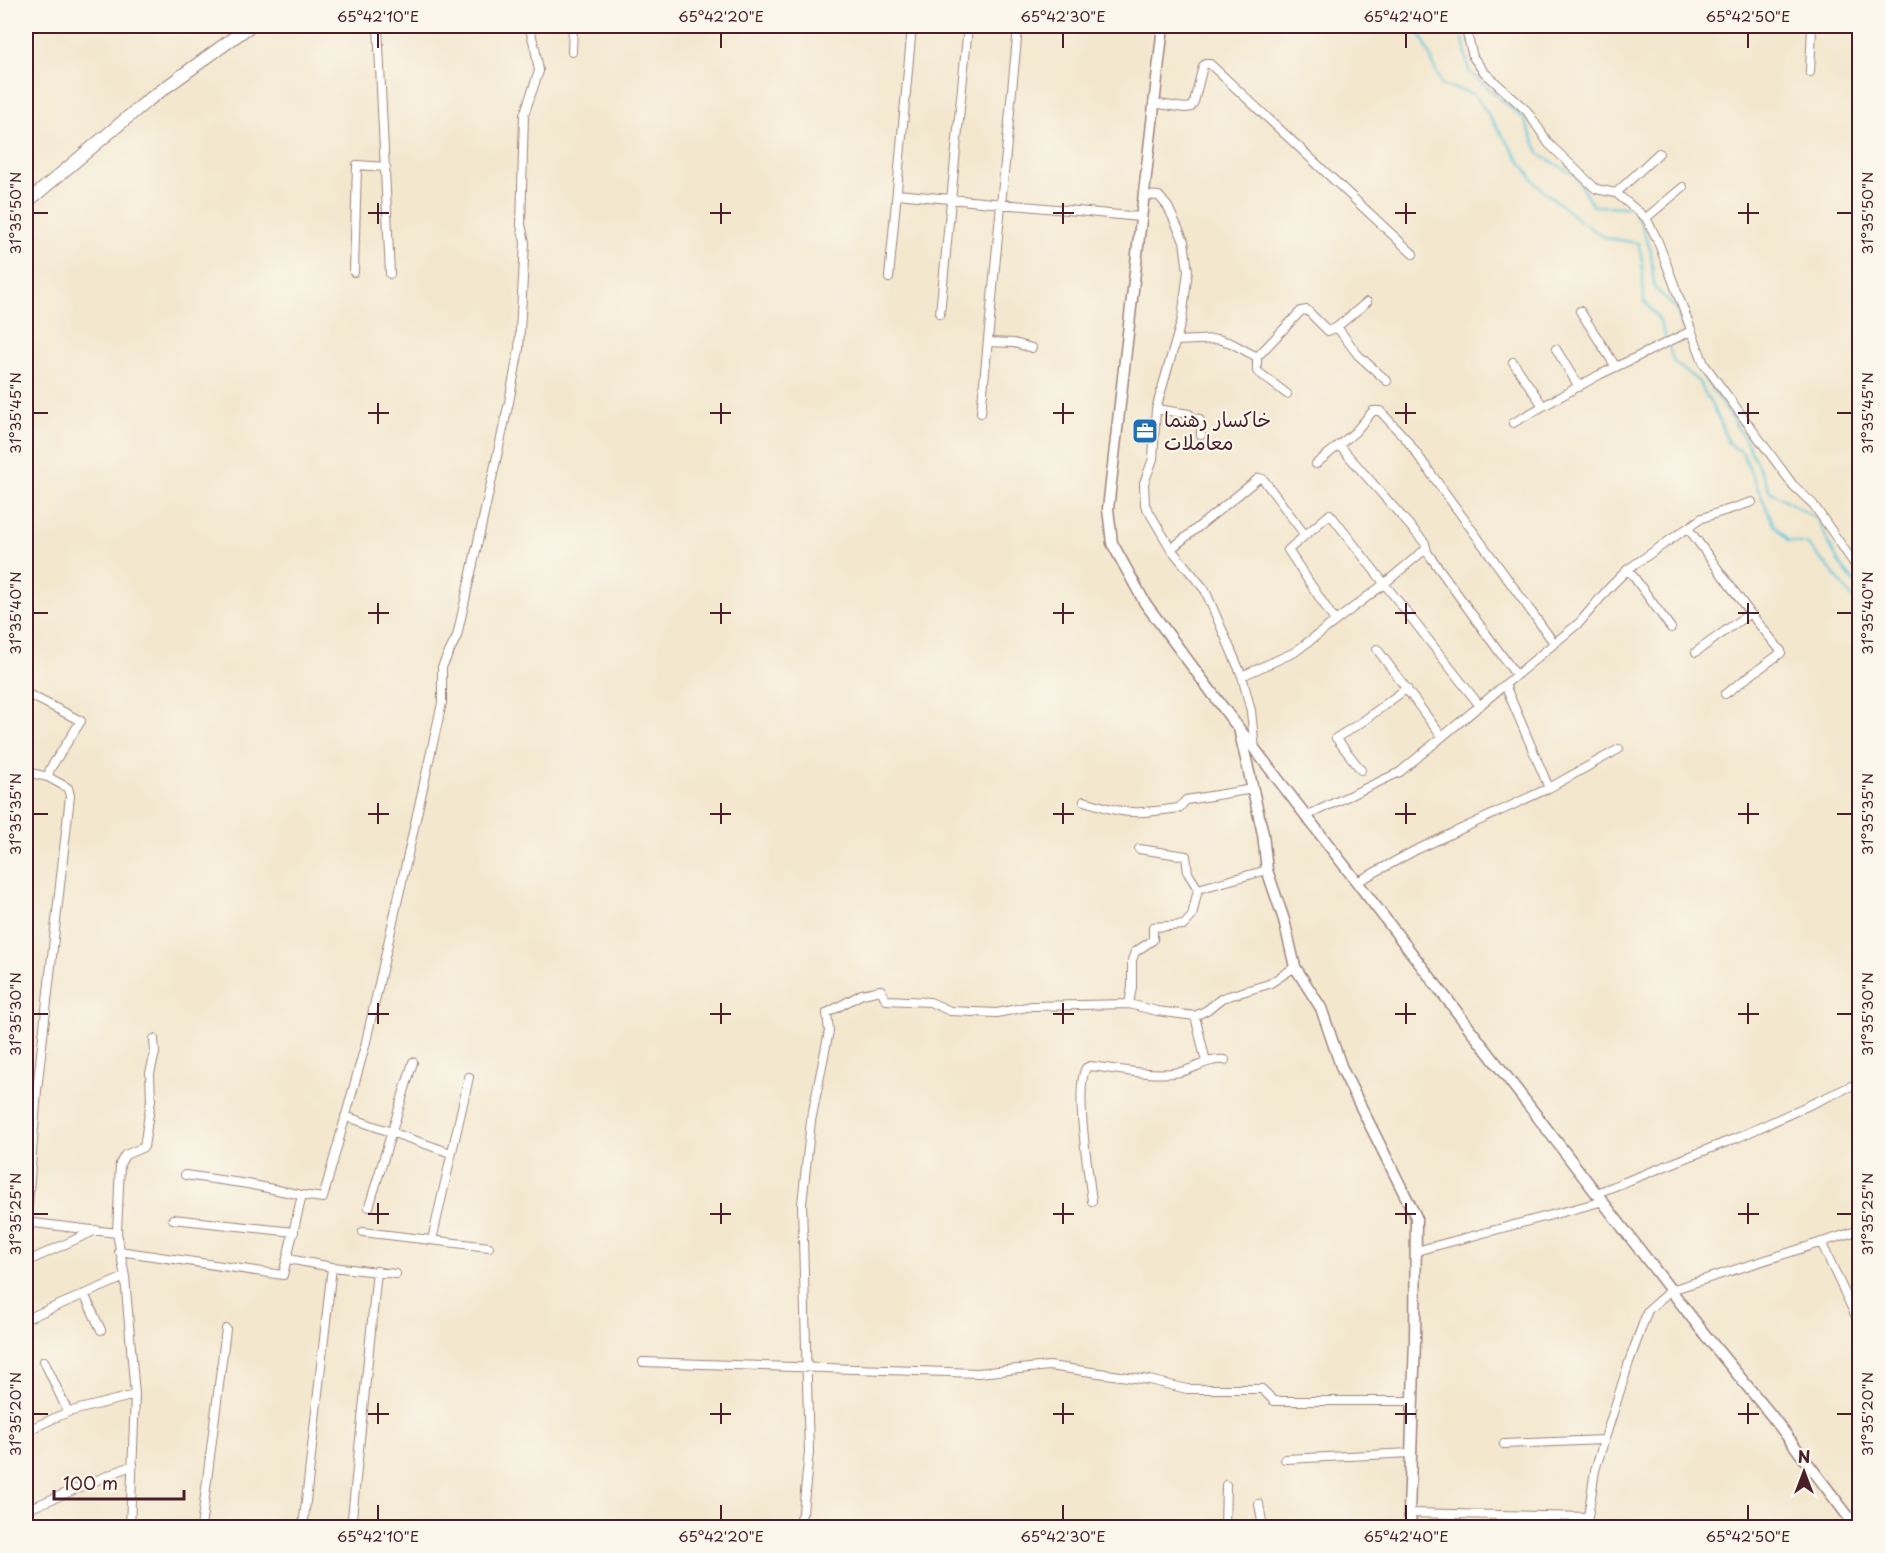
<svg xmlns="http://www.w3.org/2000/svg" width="1885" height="1553" viewBox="0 0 1885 1553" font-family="'Playpen Sans','Playpen Sans Arabic',sans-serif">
<rect width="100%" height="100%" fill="#fbf7ec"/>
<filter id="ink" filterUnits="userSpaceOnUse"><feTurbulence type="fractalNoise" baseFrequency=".0167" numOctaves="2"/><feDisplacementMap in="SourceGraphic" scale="12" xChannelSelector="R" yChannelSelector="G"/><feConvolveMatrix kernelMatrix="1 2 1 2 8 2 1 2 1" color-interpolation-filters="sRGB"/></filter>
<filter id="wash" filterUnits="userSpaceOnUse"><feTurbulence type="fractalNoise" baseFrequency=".008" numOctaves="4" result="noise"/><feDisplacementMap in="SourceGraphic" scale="24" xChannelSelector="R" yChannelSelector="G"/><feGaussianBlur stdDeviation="1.35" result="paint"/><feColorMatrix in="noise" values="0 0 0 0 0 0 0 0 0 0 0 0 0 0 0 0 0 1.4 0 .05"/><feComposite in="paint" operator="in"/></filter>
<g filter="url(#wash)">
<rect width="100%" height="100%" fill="#f3e7ce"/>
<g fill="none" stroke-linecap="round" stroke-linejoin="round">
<!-- stream -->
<path stroke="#5dc4db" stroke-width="2" d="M 1409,26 L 1422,37 L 1442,85 L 1474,94 L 1536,184 L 1580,221 L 1606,238 L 1638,243 L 1642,258 L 1644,301 L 1659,319 L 1674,362 L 1699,382 L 1720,421 L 1728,443 L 1742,452 L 1773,523 L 1788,541 L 1807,544 L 1830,569 L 1860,607
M 1457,26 L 1463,39 L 1469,72 L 1524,119 L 1540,155 L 1575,175 L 1593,206 L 1627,207
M 1633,212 L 1641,223 L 1651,253 L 1654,287 L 1676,309 L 1696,365 L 1745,439 L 1770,491 L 1817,519 L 1839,563 L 1860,589"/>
</g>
</g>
<g filter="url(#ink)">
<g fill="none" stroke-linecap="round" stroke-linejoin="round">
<!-- minor casing -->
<g stroke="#9e837c" stroke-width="10">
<path id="minor" d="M 378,26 L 390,274
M 1465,26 L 1473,57 L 1484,72 L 1527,111 L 1549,144 L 1596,189 L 1616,193 L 1646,218 L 1657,239 L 1704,364 L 1793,485 L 1813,504 L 1860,572
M 572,52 L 573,26
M 1810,72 L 1812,26
M 1153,103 L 1185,108 L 1191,107 L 1194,102 L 1203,66 L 1205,64 L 1210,64 L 1413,254
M 1616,193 L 1659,153
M 897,194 L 1140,217
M 1143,195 L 1159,196 L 1168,207 L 1184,241 L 1188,271 L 1182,319 L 1156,409 L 1153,459 L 1144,483 L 1145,505 L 1171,549 L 1205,590 L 1242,676 L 1251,711 L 1255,750
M 1646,218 L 1683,187
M 354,272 L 357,165 L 386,167
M 889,278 L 912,26
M 1580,311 L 1616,367
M 940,314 L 968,26
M 1337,327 L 1358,355 L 1387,381
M 1176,341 L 1218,339 L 1231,343 L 1257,357
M 988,342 L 1014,343 L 1032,348
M 1556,349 L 1579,387
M 1513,362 L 1543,406
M 1287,394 L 1257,371 L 1257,357 L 1301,311 L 1307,310 L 1328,331 L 1337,327 L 1367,302
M 1156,409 L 1189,414 L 1193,418 L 1199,419 L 1201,422 L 1201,435
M 981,413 L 1018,28
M 1513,423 L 1599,375 L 1691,331
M 1339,445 L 1425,543 L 1427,552 L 1516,675
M 1316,464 L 1355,432 L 1373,411 L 1380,411 L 1406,439 L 1554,643
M 1688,528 L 1750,613 L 1781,651 L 1781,653 L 1725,694
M 1171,549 L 1259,478 L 1263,479 L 1305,535
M 1628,569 L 1671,628
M 1335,621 L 1288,550 L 1330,514 L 1480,706
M 1377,649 L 1442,737
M 1696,652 L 1750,613
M 1242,676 L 1295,652 L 1384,584 L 1422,552 L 1427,552
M 1505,685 L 1549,788
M 26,693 L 81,721 L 50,769 L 48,777
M 1361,770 L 1336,738 L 1362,722 L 1407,688
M 26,772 L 48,777 L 68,788 L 70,796 L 37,1090 L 27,1217 L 29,1222 L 34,1223 L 117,1233
M 1084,801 C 1099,805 1115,812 1131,812 C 1146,813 1163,810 1179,808 L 1186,800 L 1253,789
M 1306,816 L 1400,772 L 1580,622 L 1608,589 L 1628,569 L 1702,518 L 1752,502
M 1139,849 L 1186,856 L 1188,873 L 1198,889
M 1357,882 L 1414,851 L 1549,788 L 1619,749
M 1129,1004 L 1132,987 L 1132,960 L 1135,952 L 1153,940 L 1153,927 L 1184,925 L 1192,916 L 1198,889 L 1267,870
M 1195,1016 L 1206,1062
M 26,1088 L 37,1090
M 345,1116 L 451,1153
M 185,1175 L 248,1184 L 302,1195
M 1597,1193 L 1739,1137 L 1860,1082
M 1092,1201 C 1089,1174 1074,1089 1086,1068 L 1090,1066 C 1118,1069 1152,1077 1180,1072 C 1195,1069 1208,1058 1225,1060
M 369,1207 L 413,1062
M 173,1219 L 294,1232
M 363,1232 L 489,1247
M 432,1240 L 469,1077
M 1821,1242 L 1858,1321
M 119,1251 L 283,1275 L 302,1195 L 323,1198 L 365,1046 L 442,703 L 442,667 L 457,636 L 509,402 L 519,349 L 525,242 L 521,225 L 524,115 L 539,71 L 535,48 L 529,26
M 1416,1251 L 1604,1201
M 288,1259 L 332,1267 L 396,1274
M 26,1262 L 96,1230
M 84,1294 L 101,1330
M 26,1319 L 125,1277
M 44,1361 L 68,1412
M 643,1362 L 978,1373 L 1049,1366 L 1149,1380 L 1187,1389 L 1262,1389 L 1274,1401 L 1413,1401
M 26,1431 L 68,1412 L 135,1395
M 1504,1444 L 1604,1440
M 1285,1459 L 1412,1453
M 1259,1504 L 1263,1528
M 26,1510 L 133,1465
M 1409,1513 L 1588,1517 L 1595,1470 L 1629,1362 L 1648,1310 L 1671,1290 L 1860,1230
M 130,1528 L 135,1395 L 125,1277 L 117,1233 L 120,1164 L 125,1155 L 144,1147 L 151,1100 L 150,1073 L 155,1053 L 154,1039
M 201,1528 L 226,1329
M 303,1528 L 332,1267
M 351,1528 L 377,1271
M 795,1528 L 803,1512 L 809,1452 L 802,1204 L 811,1121 L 829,1031 L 827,1013 L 862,994 L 881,990 L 886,1000 L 930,1002 L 950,1011 L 997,1013 L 1032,1006 L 1129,1004 L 1157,1011 L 1195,1016 L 1207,1010 L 1222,998 L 1269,984 L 1295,967
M 1225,1528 L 1226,1485"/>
</g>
<!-- tertiary casing -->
<g stroke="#9e837c" stroke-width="13">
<path id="tertiary" d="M 1163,26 L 1108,509 L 1112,543 L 1145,603 L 1227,713 L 1706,1336 L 1771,1415 L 1857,1528
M 1240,733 L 1263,834 L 1267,870 L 1284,920 L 1295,967 L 1321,1008 L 1342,1069 L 1416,1217 L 1415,1340 L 1409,1513 L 1412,1528"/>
</g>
<!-- secondary casing -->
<g stroke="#9e837c" stroke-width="14">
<path id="secondary" d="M 26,203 L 147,101 L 250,26"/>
</g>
<!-- minor -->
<use href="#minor" stroke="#fff" stroke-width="8"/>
<!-- tertiary -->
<use href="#tertiary" stroke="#fff" stroke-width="10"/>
<!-- secondary -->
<use href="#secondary" stroke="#fff" stroke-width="12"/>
</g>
</g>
<!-- ticks -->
<path fill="none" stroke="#4a1f2b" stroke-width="2" d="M 378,33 L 378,48M 721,33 L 721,48M 1063,33 L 1063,48M 1406,33 L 1406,48M 1748,33 L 1748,48M 378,203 L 378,224M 721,203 L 721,224M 1063,203 L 1063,224M 1406,203 L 1406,224M 1748,203 L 1748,224M 33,213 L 48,213M 368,213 L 389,213M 710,213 L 731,213M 1053,213 L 1074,213M 1395,213 L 1416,213M 1738,213 L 1759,213M 1837,213 L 1852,213M 378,403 L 378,424M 721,403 L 721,424M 1063,403 L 1063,424M 1406,403 L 1406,424M 1748,403 L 1748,424M 33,413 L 48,413M 368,413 L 389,413M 710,413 L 731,413M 1053,413 L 1074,413M 1395,413 L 1416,413M 1738,413 L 1759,413M 1837,413 L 1852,413M 378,603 L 378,624M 721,603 L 721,624M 1063,603 L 1063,624M 1406,603 L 1406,624M 1748,603 L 1748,624M 33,613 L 48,613M 368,613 L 389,613M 710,613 L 731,613M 1053,613 L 1074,613M 1395,613 L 1416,613M 1738,613 L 1759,613M 1837,613 L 1852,613M 378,803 L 378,824M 721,803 L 721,824M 1063,803 L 1063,824M 1406,803 L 1406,824M 1748,803 L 1748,824M 33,814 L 48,814M 368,814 L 389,814M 710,814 L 731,814M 1053,814 L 1074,814M 1395,814 L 1416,814M 1738,814 L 1759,814M 1837,814 L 1852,814M 378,1003 L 378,1024M 721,1003 L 721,1024M 1063,1003 L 1063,1024M 1406,1003 L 1406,1024M 1748,1003 L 1748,1024M 33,1014 L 48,1014M 368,1014 L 389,1014M 710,1014 L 731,1014M 1053,1014 L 1074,1014M 1395,1014 L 1416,1014M 1738,1014 L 1759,1014M 1837,1014 L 1852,1014M 378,1203 L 378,1224M 721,1203 L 721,1224M 1063,1203 L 1063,1224M 1406,1203 L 1406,1224M 1748,1203 L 1748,1224M 33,1214 L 48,1214M 368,1214 L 389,1214M 710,1214 L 731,1214M 1053,1214 L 1074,1214M 1395,1214 L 1416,1214M 1738,1214 L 1759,1214M 1837,1214 L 1852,1214M 378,1403 L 378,1424M 721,1403 L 721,1424M 1063,1403 L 1063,1424M 1406,1403 L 1406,1424M 1748,1403 L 1748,1424M 33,1414 L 48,1414M 368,1414 L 389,1414M 710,1414 L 731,1414M 1053,1414 L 1074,1414M 1395,1414 L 1416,1414M 1738,1414 L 1759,1414M 1837,1414 L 1852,1414M 378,1505 L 378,1520M 721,1505 L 721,1520M 1063,1505 L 1063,1520M 1406,1505 L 1406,1520M 1748,1505 L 1748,1520"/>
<!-- icons -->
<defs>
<g id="office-square" transform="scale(1.35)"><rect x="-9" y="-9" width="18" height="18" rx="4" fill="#1f6fb2" stroke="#fbf7ec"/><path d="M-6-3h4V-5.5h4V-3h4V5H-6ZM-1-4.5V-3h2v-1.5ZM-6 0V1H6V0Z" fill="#fff"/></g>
</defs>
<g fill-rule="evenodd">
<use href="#office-square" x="1145" y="431"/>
</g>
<g text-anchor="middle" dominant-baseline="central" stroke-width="4.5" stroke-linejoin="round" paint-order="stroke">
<!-- poi labels -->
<g font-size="20" fill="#4a1f2b" stroke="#fbf7ec" text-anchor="start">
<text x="1164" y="419">خاکسار رهنما<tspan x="1164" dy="23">معاملات</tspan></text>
</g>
</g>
<!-- margin -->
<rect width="1885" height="1553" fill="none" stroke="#fbf7ec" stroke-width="66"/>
<!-- north arrow -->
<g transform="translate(1804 1472)" stroke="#fbf7ec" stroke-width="4.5" paint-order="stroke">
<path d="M0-4.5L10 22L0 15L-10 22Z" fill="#4a1f2b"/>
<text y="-9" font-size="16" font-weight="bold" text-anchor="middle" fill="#4a1f2b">N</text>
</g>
<!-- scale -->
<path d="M54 1490v9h130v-9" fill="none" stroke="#4a1f2b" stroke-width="3"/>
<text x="63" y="1490" font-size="18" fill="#4a1f2b" stroke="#fbf7ec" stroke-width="4.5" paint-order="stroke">100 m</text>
<rect x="33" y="33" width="1819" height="1487" fill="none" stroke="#4a1f2b" stroke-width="2"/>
<g font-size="15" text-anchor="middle" fill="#4a1f2b">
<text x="378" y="22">65°42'10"E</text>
<text x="721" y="22">65°42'20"E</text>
<text x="1063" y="22">65°42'30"E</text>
<text x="1406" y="22">65°42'40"E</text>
<text x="1748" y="22">65°42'50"E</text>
<text transform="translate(16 213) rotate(-90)" y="5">31°35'50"N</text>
<text transform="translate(1868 213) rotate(-90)" y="5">31°35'50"N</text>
<text transform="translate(16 413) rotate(-90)" y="5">31°35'45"N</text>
<text transform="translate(1868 413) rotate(-90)" y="5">31°35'45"N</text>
<text transform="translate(16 613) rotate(-90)" y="5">31°35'40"N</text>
<text transform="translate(1868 613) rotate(-90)" y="5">31°35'40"N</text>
<text transform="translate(16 814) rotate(-90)" y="5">31°35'35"N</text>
<text transform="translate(1868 814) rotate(-90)" y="5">31°35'35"N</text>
<text transform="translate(16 1014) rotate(-90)" y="5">31°35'30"N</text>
<text transform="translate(1868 1014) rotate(-90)" y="5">31°35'30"N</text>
<text transform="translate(16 1214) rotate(-90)" y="5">31°35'25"N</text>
<text transform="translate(1868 1214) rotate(-90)" y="5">31°35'25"N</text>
<text transform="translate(16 1414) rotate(-90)" y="5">31°35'20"N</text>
<text transform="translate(1868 1414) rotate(-90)" y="5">31°35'20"N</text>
<text x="378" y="1542">65°42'10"E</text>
<text x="721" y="1542">65°42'20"E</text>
<text x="1063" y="1542">65°42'30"E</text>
<text x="1406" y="1542">65°42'40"E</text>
<text x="1748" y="1542">65°42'50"E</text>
</g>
</svg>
